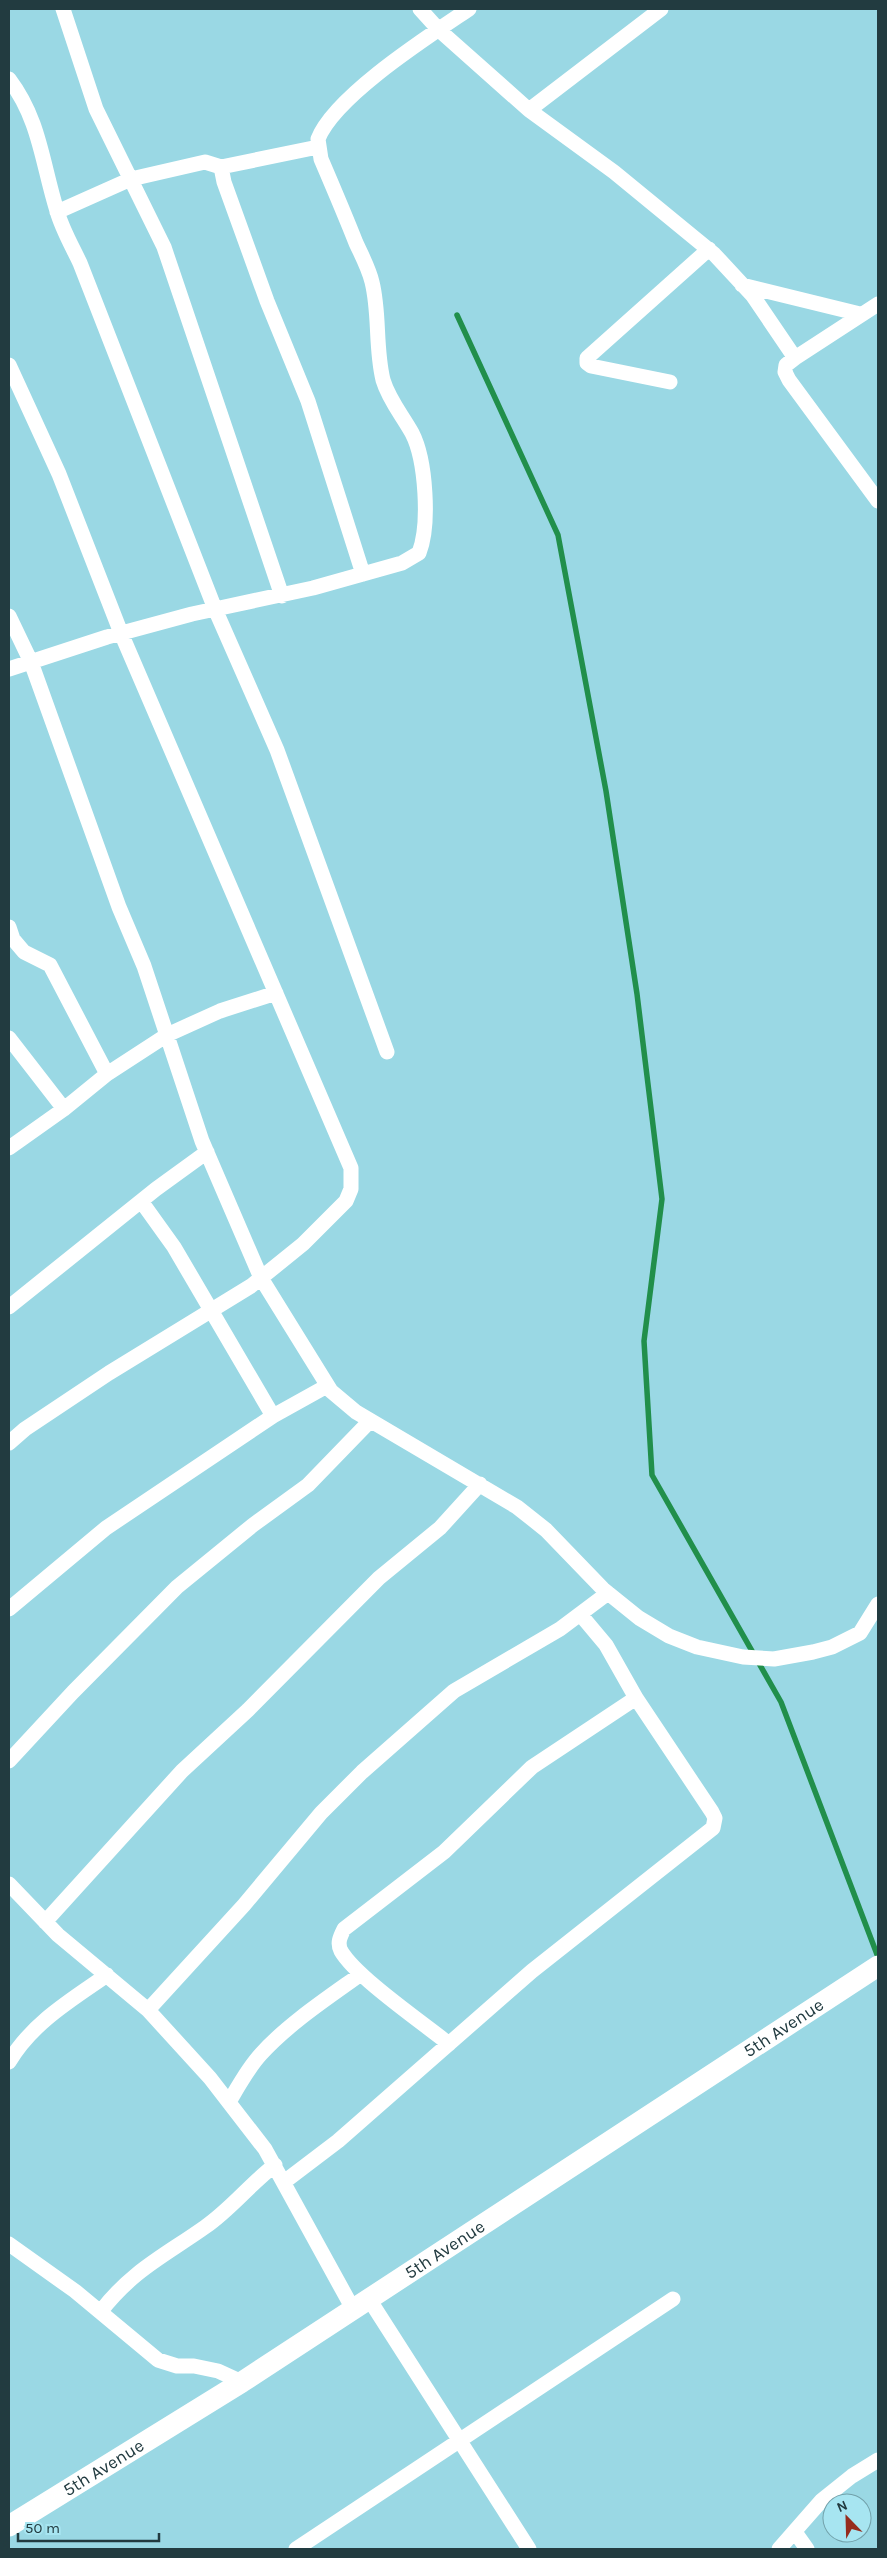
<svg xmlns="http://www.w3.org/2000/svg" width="887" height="2558" viewBox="0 0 887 2558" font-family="Karla,sans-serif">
<rect width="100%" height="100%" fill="#9ad8e4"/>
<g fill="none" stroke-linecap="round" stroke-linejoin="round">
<!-- stream -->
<path stroke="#218f4b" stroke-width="5.5" d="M 457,315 L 558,535 L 606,791 L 637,994 L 662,1199 L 644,1341 L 652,1475 L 781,1702 L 878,1957"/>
<!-- street -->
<path stroke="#fff" stroke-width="15" d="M 63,9 L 96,109 L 164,247 L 282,596
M 420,9 L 439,30 L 529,110 L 661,9
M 9,79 C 40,120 42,163 57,211 C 62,229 72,246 80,263 L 215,609 L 277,750 L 387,1052
M 529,110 L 614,172 L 714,254 L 753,296 L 795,358 L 878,304
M 221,167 L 318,147
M 57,212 L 131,179 L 205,162 L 221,167 L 224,182 L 267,301 L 308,401 L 363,574
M 742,285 L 860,314
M 795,358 L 786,365 L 785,372 L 789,380 L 878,501
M 9,365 L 59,474 L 121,633 L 351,1168 L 351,1189 L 346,1201 L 303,1244 L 251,1286 L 109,1373 L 25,1429 L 9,1443
M 670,382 L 591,366 L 587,363 L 587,358 L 709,249
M 9,616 L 31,662 L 119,907 L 144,966 L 202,1141 L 261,1278 L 331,1391 L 356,1412 L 517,1507 L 546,1530 L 603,1589 L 639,1618 L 669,1636 L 697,1647 L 743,1657 L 774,1659 L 813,1652 L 832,1647 L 860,1633 L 878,1604
M 9,669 L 107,637 L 192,614 L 313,588 L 402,563 L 419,553 C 430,525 426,460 412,433 C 402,415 389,400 383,380 C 375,347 380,314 372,282 C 369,269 362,256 356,243 C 345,215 333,187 321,159 L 318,139 C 335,96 429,36 469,9
M 9,927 L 13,939 L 24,952 L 50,965 L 107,1074
M 9,1038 L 64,1109
M 9,1148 L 64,1109 L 107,1074 L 167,1035 L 220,1011 L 276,993
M 141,1201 L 174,1247 L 273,1416
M 9,1307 L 156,1189 L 207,1152
M 9,1609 L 106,1528 L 273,1416 L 327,1386
M 9,1761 L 73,1692 L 177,1587 L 253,1525 L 308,1485 L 370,1421
M 9,1884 L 58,1935 L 148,2010 L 210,2078 L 265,2149 L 353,2309
M 45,1922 L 182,1771 L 248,1710 L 379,1578 L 440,1528 L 480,1484
M 148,2010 L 244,1905 L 321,1813 L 362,1772 L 454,1691 L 560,1629 L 608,1593
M 449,2044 C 423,2023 356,1977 341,1951 C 337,1943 340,1937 344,1929 L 444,1852 L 532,1767 L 636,1698
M 9,2062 C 32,2023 71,2000 107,1975
M 229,2102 C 239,2085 248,2068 261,2054 C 288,2024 329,1997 361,1974
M 284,2182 L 338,2141 L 532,1971 L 713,1828 L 715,1818 L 712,1812 L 636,1698 L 606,1645 L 580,1614
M 9,2244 L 75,2291 L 158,2360 L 177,2366 L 194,2366 L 218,2371 L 242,2382
M 369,2299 L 529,2549
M 101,2311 C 133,2270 164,2256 205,2227 C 231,2209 250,2184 275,2165
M 795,2532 L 807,2549
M 296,2549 L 673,2299
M 779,2549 L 822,2500 L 852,2476 L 878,2460"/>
<!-- secondary -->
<path stroke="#fff" stroke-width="21" id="s1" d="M 9,2526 L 242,2382 L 878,1966"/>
</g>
<g text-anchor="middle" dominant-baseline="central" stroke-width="4" stroke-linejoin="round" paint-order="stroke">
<!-- street labels -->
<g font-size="18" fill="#223b40" stroke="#a7e5f1">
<text stroke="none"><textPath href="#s1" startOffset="921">5th Avenue</textPath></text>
<text stroke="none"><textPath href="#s1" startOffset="516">5th Avenue</textPath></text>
<text stroke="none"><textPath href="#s1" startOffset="111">5th Avenue</textPath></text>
</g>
</g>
<!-- border -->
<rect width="887" height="2558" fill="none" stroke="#223b40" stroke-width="20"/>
<!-- north arrow -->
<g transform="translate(847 2518) rotate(337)"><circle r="24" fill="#a7e5f1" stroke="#72a1aa"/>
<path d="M0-4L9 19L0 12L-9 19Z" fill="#962c1d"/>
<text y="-8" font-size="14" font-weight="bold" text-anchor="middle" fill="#223b40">N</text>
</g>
<!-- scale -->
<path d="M18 2533v8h141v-8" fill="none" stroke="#223b40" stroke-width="2.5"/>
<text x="25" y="2533" font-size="15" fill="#223b40" stroke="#a7e5f1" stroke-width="4" paint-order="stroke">50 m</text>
</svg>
